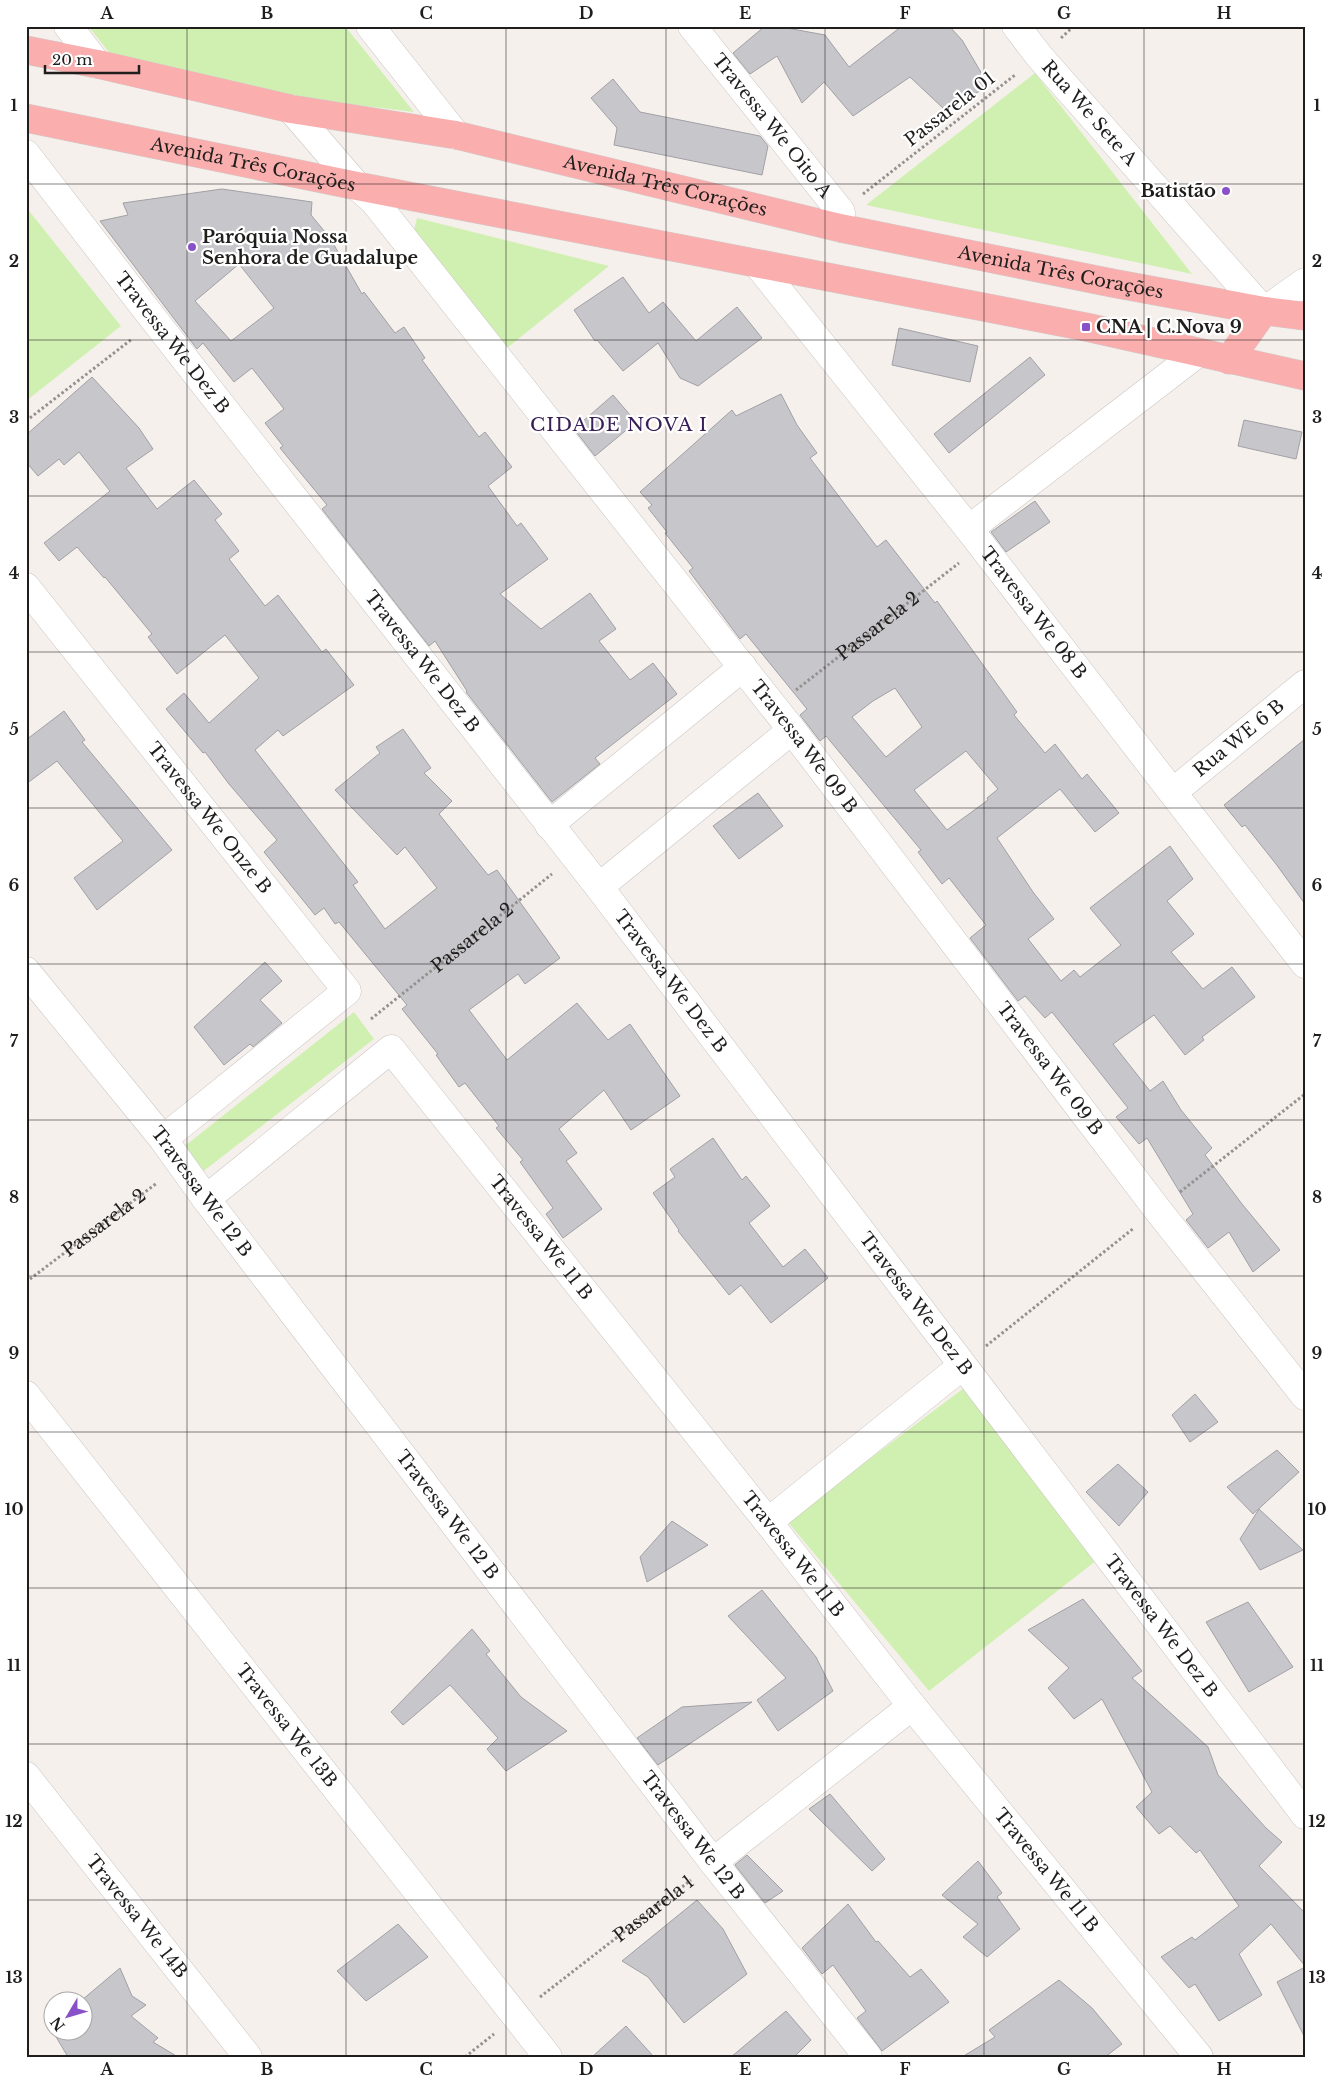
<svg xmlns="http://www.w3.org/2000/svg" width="1331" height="2083" viewBox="0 0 1331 2083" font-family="'Libre Baskerville',serif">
<rect width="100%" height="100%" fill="#f6f0ed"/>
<!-- green -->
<path fill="#d0f0b1" d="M 88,26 L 345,26 L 414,112 L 291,97 L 116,61 Z
M 1035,73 L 1192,274 L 866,205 Z
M 26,207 L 121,326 L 26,401 Z
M 417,218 L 609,266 L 507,348 L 413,234 Z
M 354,1012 L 374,1039 L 201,1173 L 181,1149 Z
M 964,1388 L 1097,1560 L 929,1691 L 787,1521 Z"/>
<!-- building -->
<path fill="#c7c6cb" stroke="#a1a0a5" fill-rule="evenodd" d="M 765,26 L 776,26 L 825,35 L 849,67 L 902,26 L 949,26 L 962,40 L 989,86 L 945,110 L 910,77 L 853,116 L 824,82 L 802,103 L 777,56 L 750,74 L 733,53 Z
M 613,79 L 640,112 L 760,136 L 768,146 L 762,175 L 614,145 L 617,128 L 591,98 Z
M 222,189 L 312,202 L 311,215 L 330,238 L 362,294 L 364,292 L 395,333 L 404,327 L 425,358 L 422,360 L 479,437 L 485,432 L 512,467 L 488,486 L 517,526 L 521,523 L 548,559 L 500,594 L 541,629 L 590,593 L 616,629 L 599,641 L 630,680 L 653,663 L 677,694 L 595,758 L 600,764 L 552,802 L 466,692 L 467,691 L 435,641 L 429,646 L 322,509 L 327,505 L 280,448 L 283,446 L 265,423 L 284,409 L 252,368 L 234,382 L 203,343 L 197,349 L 100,221 L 128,215 L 123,203 ZM 239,264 L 274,308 L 231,341 L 195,301 Z
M 623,277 L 649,313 L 663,302 L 696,341 L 737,307 L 762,338 L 698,386 L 680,378 L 658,343 L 623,371 L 597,340 L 595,341 L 574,310 Z
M 899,328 L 978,346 L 970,382 L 892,365 Z
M 1030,357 L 1045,375 L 949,453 L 934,434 Z
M 92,377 L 139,428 L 153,449 L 126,468 L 157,509 L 194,480 L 222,514 L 215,520 L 239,551 L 229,559 L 265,606 L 278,595 L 322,652 L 326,649 L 354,685 L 283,736 L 278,730 L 255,750 L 358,882 L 353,885 L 385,929 L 437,888 L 405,847 L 397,855 L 335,790 L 380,753 L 376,747 L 403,729 L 431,768 L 424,773 L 452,801 L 439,814 L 488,875 L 497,870 L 560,958 L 525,984 L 518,974 L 469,1010 L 507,1060 L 577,1003 L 608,1040 L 630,1024 L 680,1096 L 631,1130 L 604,1090 L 559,1129 L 577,1153 L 566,1161 L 602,1209 L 563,1238 L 546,1214 L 553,1208 L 520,1162 L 523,1160 L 496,1128 L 499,1126 L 465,1083 L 459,1087 L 436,1055 L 438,1054 L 402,1009 L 407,1005 L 339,922 L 335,924 L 324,908 L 315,915 L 264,852 L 277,840 L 229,784 L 205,752 L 203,753 L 166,709 L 184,693 L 209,723 L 259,678 L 225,635 L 177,674 L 148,637 L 152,634 L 105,577 L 104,578 L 77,547 L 59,561 L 44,543 L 110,491 L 79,452 L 64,465 L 59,459 L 38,476 L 26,462 L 26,435 Z
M 781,394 L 797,425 L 817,453 L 810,458 L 877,547 L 886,540 L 935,603 L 937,601 L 1017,712 L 1014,715 L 1045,753 L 1055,744 L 1082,779 L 1087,774 L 1119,813 L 1095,832 L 1060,789 L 997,838 L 1033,892 L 1054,919 L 1028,939 L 1061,981 L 1074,970 L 1080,977 L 1121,945 L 1090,908 L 1170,846 L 1193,879 L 1167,901 L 1194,934 L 1171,952 L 1203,989 L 1232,967 L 1255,997 L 1202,1037 L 1204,1040 L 1185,1055 L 1154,1015 L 1113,1044 L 1150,1091 L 1163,1081 L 1181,1110 L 1212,1148 L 1205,1155 L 1242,1204 L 1280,1250 L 1253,1272 L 1229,1232 L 1208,1248 L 1186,1220 L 1193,1214 L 1147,1138 L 1139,1144 L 1116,1117 L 1128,1108 L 1052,1012 L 1045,1018 L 1025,996 L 1018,1001 L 970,938 L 986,925 L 949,878 L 942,884 L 918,852 L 921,850 L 826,736 L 820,741 L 800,715 L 807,709 L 746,634 L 740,639 L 689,571 L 693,568 L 665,533 L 667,532 L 648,508 L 652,505 L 640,492 L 732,410 L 736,416 ZM 895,688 L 922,727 L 886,757 L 852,717 L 873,701 ZM 966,751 L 998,789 L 987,798 L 988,800 L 947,830 L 914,790 Z
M 613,395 L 636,422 L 595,456 L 574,429 Z
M 1244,420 L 1302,432 L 1296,459 L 1238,446 Z
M 1035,501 L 1050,522 L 1006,552 L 991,532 Z
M 64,711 L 85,740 L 82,742 L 172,850 L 97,910 L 74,878 L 123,841 L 57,761 L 26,784 L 26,740 Z
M 1305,739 L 1305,904 L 1276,864 L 1245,825 L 1242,827 L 1224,805 Z
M 758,793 L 783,826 L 739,859 L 713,826 Z
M 265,962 L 282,981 L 260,1000 L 282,1023 L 253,1047 L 250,1044 L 224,1065 L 194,1027 Z
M 713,1138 L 742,1180 L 746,1176 L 770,1206 L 749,1223 L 783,1267 L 805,1249 L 828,1278 L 771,1323 L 741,1285 L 729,1295 L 678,1231 L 679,1230 L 653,1193 L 675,1177 L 670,1169 Z
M 1195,1394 L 1218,1422 L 1190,1442 L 1172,1415 Z
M 1277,1450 L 1299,1472 L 1253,1514 L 1227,1487 Z
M 1118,1464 L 1148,1492 L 1119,1526 L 1086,1492 Z
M 1259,1509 L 1303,1550 L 1260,1570 L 1240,1539 Z
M 672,1521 L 708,1545 L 647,1582 L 640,1557 Z
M 762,1590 L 816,1657 L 833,1691 L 778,1731 L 757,1700 L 786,1678 L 728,1616 Z
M 1083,1599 L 1142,1671 L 1132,1678 L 1208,1747 L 1218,1775 L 1266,1828 L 1282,1842 L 1259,1866 L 1305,1913 L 1305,1966 L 1271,1924 L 1239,1954 L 1262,1995 L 1219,2021 L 1195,1984 L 1189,1988 L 1161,1957 L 1192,1937 L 1195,1940 L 1239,1906 L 1200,1850 L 1196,1853 L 1170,1826 L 1159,1834 L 1136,1807 L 1152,1792 L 1102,1699 L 1074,1719 L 1048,1688 L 1069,1668 L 1028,1630 Z
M 1248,1602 L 1293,1667 L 1249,1692 L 1206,1622 Z
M 472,1629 L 490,1651 L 486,1654 L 521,1697 L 567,1731 L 506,1771 L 487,1749 L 498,1738 L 450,1685 L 403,1725 L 391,1712 Z
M 752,1702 L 658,1765 L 637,1738 L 682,1707 Z
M 830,1794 L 885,1859 L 872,1871 L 809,1809 Z
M 747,1855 L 783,1891 L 765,1903 L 735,1865 Z
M 978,1861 L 1002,1893 L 997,1897 L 1020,1929 L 987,1957 L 963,1937 L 978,1924 L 942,1895 Z
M 697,1900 L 723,1929 L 747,1974 L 684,2023 L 648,1977 L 622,1961 Z
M 848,1904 L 876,1942 L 878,1941 L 910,1977 L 921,1969 L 949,2002 L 882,2051 L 857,2018 L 866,2011 L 833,1965 L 822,1974 L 802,1948 Z
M 398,1924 L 428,1957 L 366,2001 L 337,1971 Z
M 1305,1967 L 1305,2038 L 1277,1982 Z
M 120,1968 L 132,1996 L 146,2005 L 131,2016 L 158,2038 L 153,2042 L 178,2057 L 68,2057 L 52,2030 L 82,2030 L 82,2000 Z
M 1059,1980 L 1092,2008 L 1122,2044 L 1105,2057 L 962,2057 L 995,2037 L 989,2030 Z
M 786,2011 L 811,2040 L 794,2057 L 731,2057 Z
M 626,2026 L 654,2057 L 592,2057 Z"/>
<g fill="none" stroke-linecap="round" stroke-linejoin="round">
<!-- street casing -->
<g stroke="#cbc5c2" stroke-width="29">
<g id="street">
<path d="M 68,26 L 97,64"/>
<path d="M 370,26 L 456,135"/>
<path id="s5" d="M 692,26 L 841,212 L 840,228"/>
<path id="s6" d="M 1016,26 L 1039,56 L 1264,311 L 1305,282"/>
<path id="s7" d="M 291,109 L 357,186 L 374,201 L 792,730 L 1157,1209 L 1305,1396"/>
<path id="s8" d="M 26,154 L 155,321 L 599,887 L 1305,1815"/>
<path id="s9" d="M 758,265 L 969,529 L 1305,964"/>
<path d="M 969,529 L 1198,353"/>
<path id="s10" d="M 26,587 L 347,991 L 163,1139"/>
<path id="s11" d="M 1173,792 L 1305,684"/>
<path d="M 549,825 L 743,667"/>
<path d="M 599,887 L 792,730"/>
<path id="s12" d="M 26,971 L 163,1139 L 206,1199 L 713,1862 L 868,2057"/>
<path id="s13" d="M 206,1199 L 391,1049 L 768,1522 L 912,1706 L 1199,2057"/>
<path id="s14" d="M 26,1395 L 548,2057"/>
<path d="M 768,1522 L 962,1366"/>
<path id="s15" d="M 26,1776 L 248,2057"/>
<path d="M 713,1862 L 912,1706"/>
</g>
</g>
<!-- primary casing -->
<g stroke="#cececd" stroke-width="29">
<g id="primary">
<path id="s16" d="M 26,50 L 97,64 L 291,109 L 456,135 L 840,228 L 1112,283 L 1264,311 L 1305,316"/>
<path id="s17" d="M 26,118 L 357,186 L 1086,327 L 1305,376"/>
<path d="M 1229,360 L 1264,311"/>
</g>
</g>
<!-- path -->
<g stroke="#95918f" stroke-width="3" stroke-dasharray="2.5 2.5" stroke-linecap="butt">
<path d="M 1061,38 L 1074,26"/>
<path d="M 863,194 L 1015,75"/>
<path d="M 26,421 L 132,339"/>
<path id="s1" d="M 796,690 L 959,563"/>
<path id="s2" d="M 371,1019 L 552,874"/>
<path d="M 1180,1192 L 1305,1094"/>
<path id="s3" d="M 26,1282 L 157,1183"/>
<path d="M 986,1346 L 1134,1228"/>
<path id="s4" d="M 540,1997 L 691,1880"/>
<path d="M 465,2057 L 494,2034"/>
</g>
<!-- street -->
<use href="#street" stroke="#fff" stroke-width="28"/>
<!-- primary -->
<use href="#primary" stroke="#faafae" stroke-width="28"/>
</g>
<!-- grid -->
<path fill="none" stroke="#201e1d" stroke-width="1" stroke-opacity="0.55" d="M 187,26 L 187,2057M 346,26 L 346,2057M 506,26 L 506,2057M 666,26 L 666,2057M 825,26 L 825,2057M 984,26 L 984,2057M 1144,26 L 1144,2057M 26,184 L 1305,184M 26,340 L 1305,340M 26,496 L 1305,496M 26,652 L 1305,652M 26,808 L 1305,808M 26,964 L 1305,964M 26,1120 L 1305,1120M 26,1276 L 1305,1276M 26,1432 L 1305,1432M 26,1588 L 1305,1588M 26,1744 L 1305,1744M 26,1900 L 1305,1900"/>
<!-- markers -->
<g fill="#8851c8" stroke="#fff" stroke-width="2">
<circle cx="1226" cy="191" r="5"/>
<circle cx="192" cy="247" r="5"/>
<rect x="1081" y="322" width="10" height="10" rx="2.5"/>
</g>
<g text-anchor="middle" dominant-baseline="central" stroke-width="4.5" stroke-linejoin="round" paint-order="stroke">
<!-- street labels -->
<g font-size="18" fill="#201e1d" stroke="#fff">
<text transform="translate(950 109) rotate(-38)">Passarela 01</text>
<text stroke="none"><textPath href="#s6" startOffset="114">Rua We Sete A</textPath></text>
<text stroke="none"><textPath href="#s5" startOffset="128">Travessa We Oito A</textPath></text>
<text stroke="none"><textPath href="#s17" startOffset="232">Avenida Três Corações</textPath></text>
<text stroke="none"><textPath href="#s16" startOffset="654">Avenida Três Corações</textPath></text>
<text stroke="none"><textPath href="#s16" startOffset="1059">Avenida Três Corações</textPath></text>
<text stroke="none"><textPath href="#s8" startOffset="239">Travessa We Dez B</textPath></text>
<text stroke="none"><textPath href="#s9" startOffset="444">Travessa We 08 B</textPath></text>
<text stroke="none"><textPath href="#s1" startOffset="104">Passarela 2</textPath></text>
<text stroke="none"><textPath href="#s8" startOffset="644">Travessa We Dez B</textPath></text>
<text stroke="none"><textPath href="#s11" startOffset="85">Rua WE 6 B</textPath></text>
<text stroke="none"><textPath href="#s7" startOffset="819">Travessa We 09 B</textPath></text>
<text stroke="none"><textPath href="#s10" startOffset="295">Travessa We Onze B</textPath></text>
<text stroke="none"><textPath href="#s2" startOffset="130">Passarela 2</textPath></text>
<text stroke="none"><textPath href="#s8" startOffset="1049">Travessa We Dez B</textPath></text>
<text stroke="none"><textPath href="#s7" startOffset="1224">Travessa We 09 B</textPath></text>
<text stroke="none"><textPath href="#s12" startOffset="282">Travessa We 12 B</textPath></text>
<text stroke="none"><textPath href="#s3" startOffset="98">Passarela 2</textPath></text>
<text stroke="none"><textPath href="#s13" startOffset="479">Travessa We 11 B</textPath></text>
<text stroke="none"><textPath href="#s8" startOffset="1454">Travessa We Dez B</textPath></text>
<text stroke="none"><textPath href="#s12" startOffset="688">Travessa We 12 B</textPath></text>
<text stroke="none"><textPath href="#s13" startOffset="884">Travessa We 11 B</textPath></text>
<text stroke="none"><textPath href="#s8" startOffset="1859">Travessa We Dez B</textPath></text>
<text stroke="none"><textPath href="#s14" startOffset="421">Travessa We 13B</textPath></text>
<text stroke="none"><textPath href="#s12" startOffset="1092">Travessa We 12 B</textPath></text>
<text stroke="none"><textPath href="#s13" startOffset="1289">Travessa We 11 B</textPath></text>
<text stroke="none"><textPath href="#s4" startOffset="144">Passarela 1</textPath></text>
<text stroke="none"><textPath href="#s15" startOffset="179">Travessa We 14B</textPath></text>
</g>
<!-- poi labels -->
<g font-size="18" font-weight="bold" fill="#201e1d" stroke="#fff" text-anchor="start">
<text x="1216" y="191" text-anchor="end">Batistão</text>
<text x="202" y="237">Paróquia Nossa<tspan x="202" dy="21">Senhora de Guadalupe</tspan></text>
<text x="1096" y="327">CNA | C.Nova 9</text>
</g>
<!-- neighbourhood labels -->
<g font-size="19" letter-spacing="1" fill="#381e57" stroke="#fff">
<text x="619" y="424">CIDADE NOVA I</text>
</g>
</g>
<!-- border -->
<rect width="1331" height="2083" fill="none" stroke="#ffffff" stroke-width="55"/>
<!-- north arrow -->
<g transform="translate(68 2016) rotate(232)"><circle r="24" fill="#ffffff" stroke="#a6a5a5"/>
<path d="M0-4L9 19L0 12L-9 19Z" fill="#8851c8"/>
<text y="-8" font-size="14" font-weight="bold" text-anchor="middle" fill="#201e1d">N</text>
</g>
<!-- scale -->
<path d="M45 65v8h94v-8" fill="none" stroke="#201e1d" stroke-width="2.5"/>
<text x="52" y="65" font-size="15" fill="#201e1d" stroke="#ffffff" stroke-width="4" paint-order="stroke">20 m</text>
<rect x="28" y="28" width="1276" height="2028" fill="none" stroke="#201e1d" stroke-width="2"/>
<g font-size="16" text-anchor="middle" font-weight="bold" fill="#201e1d">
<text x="107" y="19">A</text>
<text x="267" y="19">B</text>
<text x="426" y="19">C</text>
<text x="586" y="19">D</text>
<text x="745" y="19">E</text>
<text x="905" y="19">F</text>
<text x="1064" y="19">G</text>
<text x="1224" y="19">H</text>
<text x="14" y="111">1</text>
<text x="1317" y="111">1</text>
<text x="14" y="267">2</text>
<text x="1317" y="267">2</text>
<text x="14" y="423">3</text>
<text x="1317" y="423">3</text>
<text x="14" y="579">4</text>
<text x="1317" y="579">4</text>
<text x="14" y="735">5</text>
<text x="1317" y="735">5</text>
<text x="14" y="891">6</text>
<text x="1317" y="891">6</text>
<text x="14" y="1047">7</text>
<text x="1317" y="1047">7</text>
<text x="14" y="1203">8</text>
<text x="1317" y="1203">8</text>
<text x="14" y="1359">9</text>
<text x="1317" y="1359">9</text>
<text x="14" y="1515">10</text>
<text x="1317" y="1515">10</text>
<text x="14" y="1671">11</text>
<text x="1317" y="1671">11</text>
<text x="14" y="1827">12</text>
<text x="1317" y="1827">12</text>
<text x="14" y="1983">13</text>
<text x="1317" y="1983">13</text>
<text x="107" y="2075">A</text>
<text x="267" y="2075">B</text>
<text x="426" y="2075">C</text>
<text x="586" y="2075">D</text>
<text x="745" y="2075">E</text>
<text x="905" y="2075">F</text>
<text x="1064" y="2075">G</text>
<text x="1224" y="2075">H</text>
</g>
</svg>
